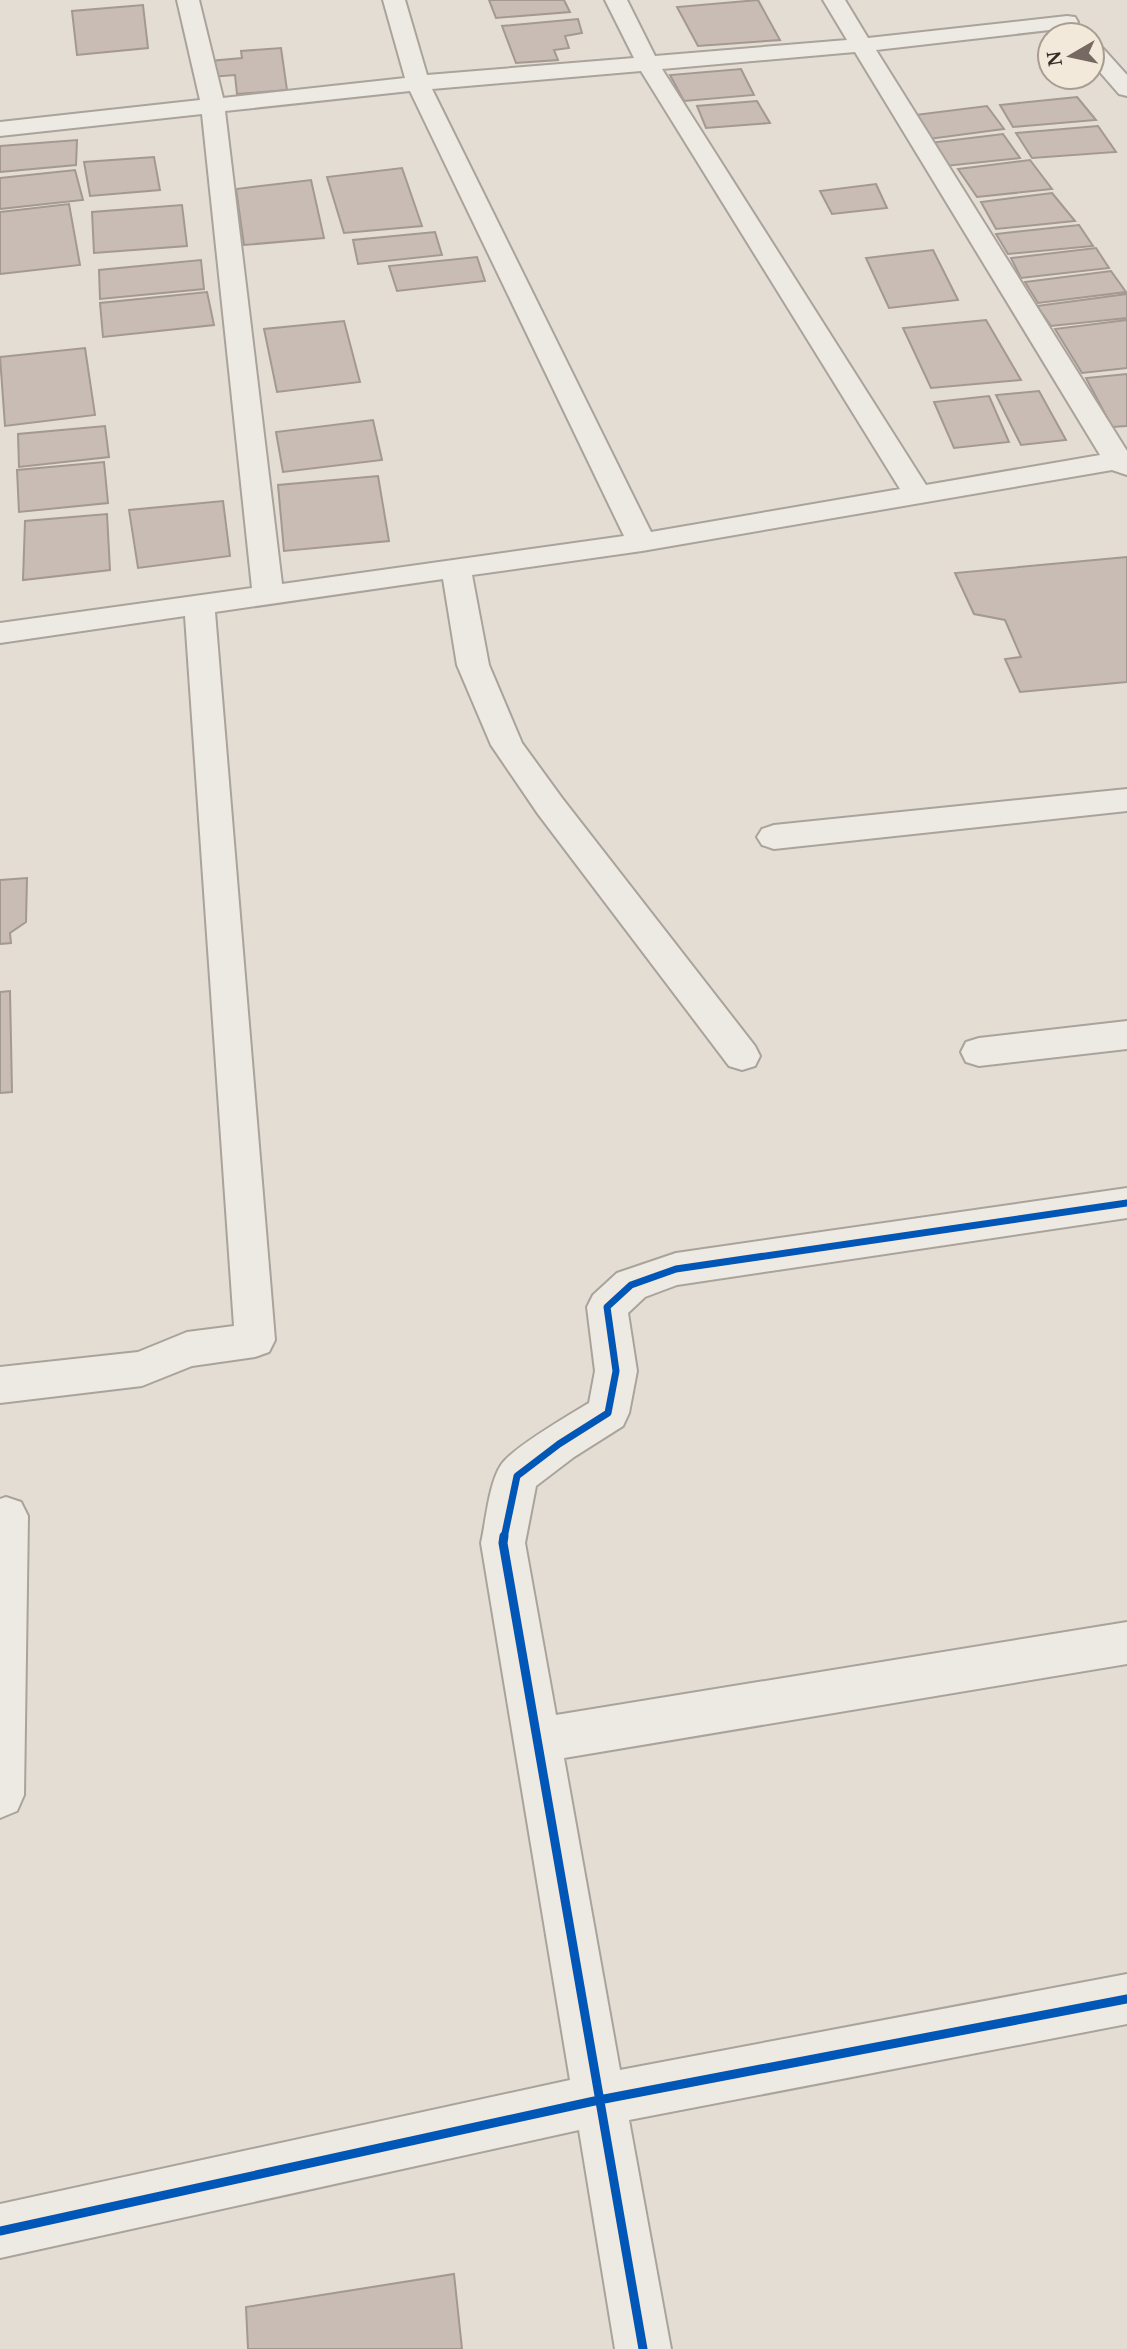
<svg xmlns="http://www.w3.org/2000/svg" width="1127" height="2349" viewBox="0 0 1127 2349" font-family="'Noto Serif',serif">
<rect width="100%" height="100%" fill="#e4ddd3"/>
<!-- building -->
<path fill="#c8bcb4" stroke="#a49992" stroke-width="2" d="M 489,0 L 564,0 L 570,12 L 496,18 Z
M 758,0 L 780,40 L 698,46 L 677,7 Z
M 143,5 L 148,48 L 77,55 L 72,11 Z
M 578,19 L 582,33 L 565,36 L 569,48 L 554,50 L 558,60 L 516,63 L 502,26 Z
M 281,48 L 287,90 L 237,94 L 235,75 L 210,77 L 209,61 L 242,58 L 241,51 Z
M 741,69 L 754,95 L 684,101 L 670,75 Z
M 1077,97 L 1096,120 L 1013,127 L 1000,105 Z
M 757,101 L 770,123 L 706,128 L 697,106 Z
M 987,106 L 1004,129 L 929,139 L 915,115 Z
M 1098,126 L 1116,152 L 1032,158 L 1016,133 Z
M 1003,134 L 1020,158 L 945,166 L 929,143 Z
M 77,140 L 76,165 L 0,172 L 0,146 Z
M 154,157 L 160,190 L 90,196 L 84,162 Z
M 1030,160 L 1052,189 L 977,197 L 958,169 Z
M 402,168 L 422,226 L 344,233 L 327,177 Z
M 75,170 L 83,200 L 0,209 L 0,178 Z
M 311,180 L 324,238 L 244,245 L 236,189 Z
M 876,184 L 887,208 L 832,214 L 820,191 Z
M 1052,193 L 1075,221 L 996,229 L 981,202 Z
M 69,204 L 80,265 L 0,274 L 0,212 Z
M 182,205 L 187,246 L 94,253 L 92,212 Z
M 1079,225 L 1093,246 L 1008,254 L 996,234 Z
M 435,232 L 442,255 L 358,264 L 353,240 Z
M 1096,248 L 1109,268 L 1021,278 L 1011,258 Z
M 933,250 L 958,300 L 889,308 L 866,258 Z
M 477,257 L 485,281 L 397,291 L 389,266 Z
M 201,260 L 204,289 L 100,299 L 99,270 Z
M 1111,271 L 1126,292 L 1038,303 L 1025,282 Z
M 207,292 L 214,325 L 103,337 L 100,303 Z
M 1127,294 L 1127,318 L 1051,326 L 1037,306 Z
M 986,320 L 1021,380 L 931,388 L 903,328 Z
M 1127,320 L 1127,368 L 1082,373 L 1055,329 Z
M 344,321 L 360,382 L 277,392 L 264,329 Z
M 85,348 L 95,415 L 5,426 L 0,357 Z
M 1127,374 L 1127,426 L 1112,427 L 1086,378 Z
M 1039,391 L 1066,440 L 1021,445 L 996,395 Z
M 989,396 L 1009,442 L 954,448 L 934,402 Z
M 373,420 L 382,460 L 283,472 L 276,432 Z
M 105,426 L 109,457 L 19,467 L 18,434 Z
M 104,462 L 108,503 L 19,512 L 17,470 Z
M 378,476 L 389,541 L 284,551 L 278,485 Z
M 223,501 L 230,556 L 138,568 L 129,510 Z
M 107,514 L 110,570 L 23,580 L 25,521 Z
M 1127,557 L 1127,682 L 1020,692 L 1005,659 L 1021,657 L 1005,620 L 974,614 L 955,573 Z
M 27,878 L 26,922 L 10,933 L 11,943 L 0,944 L 0,880 Z
M 10,991 L 12,1092 L 0,1093 L 0,992 Z
M 454,2274 L 462,2349 L 248,2349 L 246,2307 Z"/>
<g fill="none" stroke-linecap="round" stroke-linejoin="round">
<!-- minor casing -->
<g stroke="#aaa39b" stroke-width="4">
<path id="minor" d="M 177,0 L 199,0 L 223,98 L 405,78 L 383,0 L 405,0 L 427,75 L 634,58 L 605,0 L 627,0 L 655,56 L 847,40 L 823,0 L 845,0 L 868,38 L 1067,16 L 1075,17 L 1078,22 L 1075,27 L 1067,28 L 876,50 L 1127,451 L 1127,475 L 1112,470 L 642,551 L 472,575 L 489,665 L 522,743 L 562,798 L 755,1046 L 760,1056 L 755,1066 L 742,1070 L 729,1066 L 538,814 L 491,745 L 457,665 L 443,579 L 215,612 L 275,1340 L 269,1352 L 255,1357 L 192,1366 L 142,1386 L 0,1403 L 0,1367 L 138,1352 L 187,1332 L 234,1326 L 185,616 L 0,643 L 0,623 L 252,588 L 202,114 L 0,136 L 0,122 L 200,100 ZM 855,52 L 1100,455 L 926,485 L 662,69 ZM 641,71 L 900,489 L 651,532 L 432,89 ZM 410,91 L 624,536 L 282,584 L 225,111 Z
M 1092,43 L 1100,45 L 1127,75 L 1127,96 L 1119,94 L 1092,63 Z
M 1127,789 L 1127,811 L 774,849 L 762,845 L 757,837 L 762,829 L 774,825 Z
M 1127,1021 L 1127,1049 L 979,1066 L 966,1062 L 961,1052 L 966,1042 L 979,1038 Z
M 1127,1188 L 1127,1218 L 677,1285 L 645,1297 L 628,1313 L 637,1371 L 629,1413 L 623,1426 L 574,1457 L 536,1486 L 525,1543 L 556,1715 L 1127,1622 L 1127,1664 L 564,1758 L 620,2070 L 1127,1974 L 1127,2024 L 629,2120 L 671,2349 L 615,2349 L 579,2130 L 0,2258 L 0,2204 L 570,2080 L 481,1543 C 486,1521 489,1483 501,1465 C 512,1448 569,1415 589,1403 L 595,1371 L 587,1307 L 593,1295 L 617,1273 L 676,1253 Z
M 6,1497 L 21,1502 L 28,1516 L 24,1795 L 17,1811 L 0,1818 L 0,1499 Z"/>
</g>
<!-- minor -->
<use href="#minor" fill="#ede9e3" fill-rule="evenodd"/>
<!-- cycleway-far1 casing -->
<g stroke="#f3e9db" stroke-width="11">
<path id="cycleway-far1" d="M 504,1538 L 517,1476 L 559,1444 L 608,1413 L 616,1371 L 607,1307 L 631,1285 L 676,1269 L 1127,1203"/>
</g>
<!-- cycleway casing -->
<g stroke="#f3e9db" stroke-width="13">
<path id="cycleway" d="M 504,1536 L 503,1543 L 643,2349
M 0,2231 L 599,2100 L 1127,1999"/>
</g>
<!-- cycleway-far1 -->
<use href="#cycleway-far1" stroke="#0057b8" stroke-width="7"/>
<!-- cycleway -->
<use href="#cycleway" stroke="#0057b8" stroke-width="9"/>
</g>
<!-- north arrow -->
<g transform="translate(1071 56) rotate(261)"><circle r="33" fill="#f3e9db" stroke="#a99d91" stroke-width="2"/>
<path d="M0-5L12 26L0 18L-12 26Z" fill="#756961"/>
<text y="-10" font-size="19" font-weight="bold" text-anchor="middle" fill="#392b23">N</text>
</g>
</svg>
